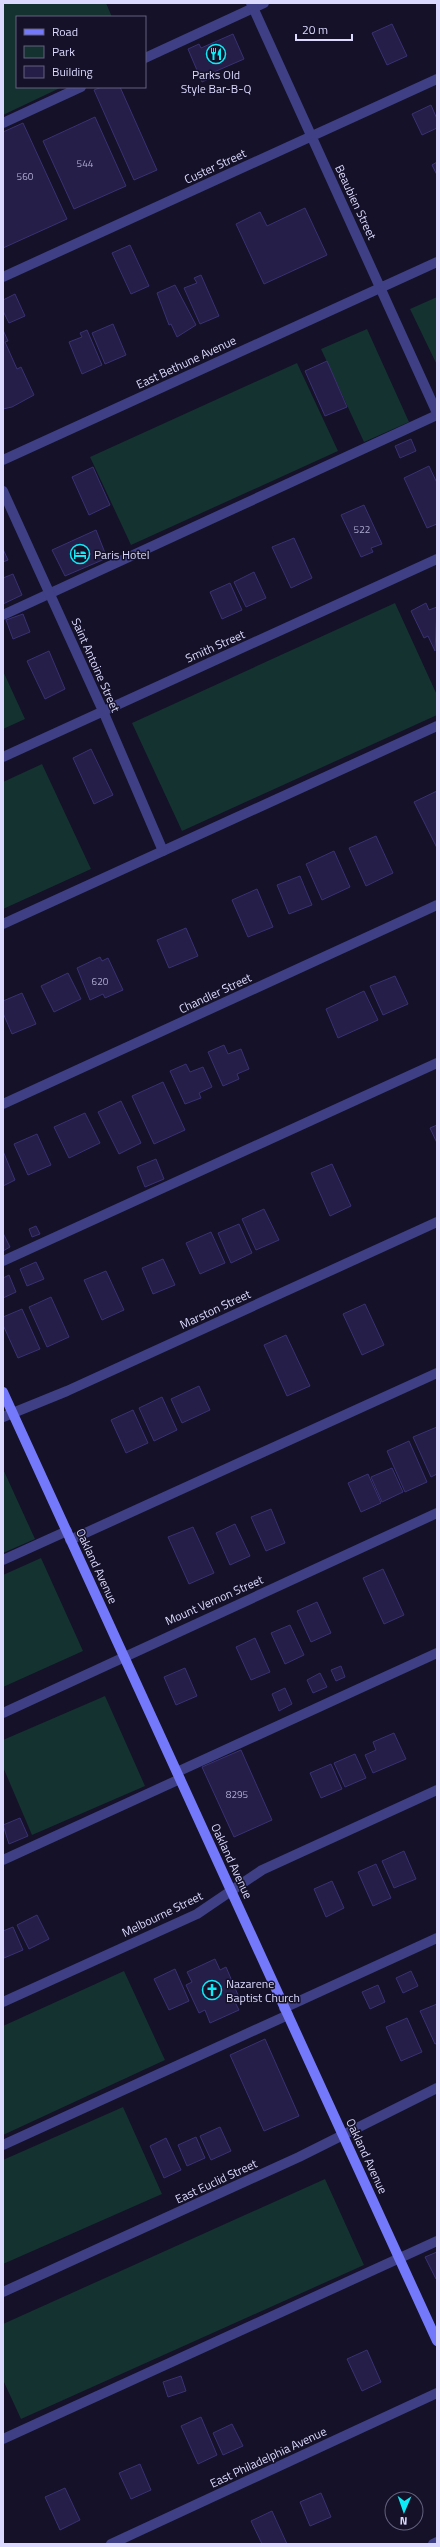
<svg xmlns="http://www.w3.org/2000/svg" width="440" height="2547" viewBox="0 0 440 2547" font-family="'Titillium Web',sans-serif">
<rect width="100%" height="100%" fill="#141128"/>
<!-- green -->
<path fill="#14322f" d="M 3,3 L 106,3 L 112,17 L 17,17 L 17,87 L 62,87 L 3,115 Z
M 437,297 L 437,365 L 410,309 Z
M 367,329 L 409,422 L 364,442 L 321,349 Z
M 297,363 L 338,451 L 131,545 L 90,457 Z
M 395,603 L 437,695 L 437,715 L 182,831 L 132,723 Z
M 3,671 L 25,719 L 3,729 Z
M 42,764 L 91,869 L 3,909 L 3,782 Z
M 3,1469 L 35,1539 L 3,1553 Z
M 41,1558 L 83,1651 L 3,1687 L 3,1575 Z
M 105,1696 L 145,1786 L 32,1835 L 3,1767 L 3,1740 Z
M 124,1971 L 165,2060 L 3,2135 L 3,2026 Z
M 123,2107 L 162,2194 L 3,2264 L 3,2160 Z
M 325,2179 L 364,2265 L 21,2419 L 3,2380 L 3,2324 Z"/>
<!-- building -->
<path fill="#241e48" stroke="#3a3173" d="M 392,24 L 407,56 L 387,65 L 372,33 Z
M 233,34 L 244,59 L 214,72 L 215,76 L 202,82 L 188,49 L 199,44 L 201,48 Z
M 102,87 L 120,87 L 157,170 L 134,180 L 94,90 Z
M 431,105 L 437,119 L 437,128 L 422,135 L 412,114 Z
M 95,117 L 126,186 L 74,209 L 43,141 Z
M 23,123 L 67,219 L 3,248 L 3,132 Z
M 437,162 L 437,175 L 432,165 Z
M 305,208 L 327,255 L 264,284 L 236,224 L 260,212 L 267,226 Z
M 130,245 L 149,286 L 131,294 L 112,253 Z
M 201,275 L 219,316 L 200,324 L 184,288 L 197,283 L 194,278 Z
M 175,285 L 196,325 L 177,337 L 171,324 L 169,325 L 157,293 Z
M 15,294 L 25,316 L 9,323 L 3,311 L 3,300 Z
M 113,324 L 126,355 L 105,364 L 92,333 Z
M 3,330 L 8,341 L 5,342 L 17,369 L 21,367 L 34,395 L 12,407 L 3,409 Z
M 87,330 L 102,365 L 82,374 L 69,342 L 82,337 L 80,333 Z
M 327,361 L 347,407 L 325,416 L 305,371 Z
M 411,439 L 416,451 L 400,458 L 395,446 Z
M 429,466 L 437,483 L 437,524 L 427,528 L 404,478 Z
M 93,467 L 110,505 L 89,515 L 72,477 Z
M 364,505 L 382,544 L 371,548 L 373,552 L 361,557 L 341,515 Z
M 96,530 L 107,558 L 65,576 L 52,550 Z
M 294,538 L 312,578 L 291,588 L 272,547 Z
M 3,549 L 8,560 L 3,562 Z
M 254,572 L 266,598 L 246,607 L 234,582 Z
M 13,574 L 22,595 L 3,604 L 3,578 Z
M 230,583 L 242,610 L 222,619 L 210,592 Z
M 426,603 L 429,610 L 437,607 L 435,651 L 428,636 L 424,638 L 411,611 Z
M 23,614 L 30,632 L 13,639 L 6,620 Z
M 49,651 L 65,689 L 45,699 L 27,661 Z
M 91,749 L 113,795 L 94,804 L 73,758 Z
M 437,791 L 437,848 L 414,802 Z
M 376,836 L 393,873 L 366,886 L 349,848 Z
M 334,851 L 350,887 L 322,900 L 306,864 Z
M 300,876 L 312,905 L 289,914 L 277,885 Z
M 257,889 L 273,927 L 248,937 L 232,900 Z
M 186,928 L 198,956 L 169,968 L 157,940 Z
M 100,957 L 102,961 L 108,958 L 123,990 L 105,998 L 103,994 L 90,1000 L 77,968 Z
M 68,973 L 81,999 L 54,1012 L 41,986 Z
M 395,976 L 408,1004 L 383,1015 L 370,986 Z
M 364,991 L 378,1020 L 338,1038 L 326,1009 Z
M 22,993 L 36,1024 L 12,1034 L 3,1013 L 3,1001 Z
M 224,1045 L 228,1054 L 241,1049 L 249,1069 L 237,1074 L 239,1079 L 223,1086 L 208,1052 Z
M 186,1064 L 190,1072 L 203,1067 L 212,1087 L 199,1093 L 201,1098 L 185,1104 L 170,1071 Z
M 163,1082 L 185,1130 L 154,1144 L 132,1096 Z
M 121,1101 L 141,1143 L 119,1154 L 98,1112 Z
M 85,1113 L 100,1143 L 69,1158 L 54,1127 Z
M 437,1125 L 437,1143 L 430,1128 Z
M 37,1134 L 51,1165 L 28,1175 L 14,1144 Z
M 3,1151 L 15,1180 L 3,1186 Z
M 156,1159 L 164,1179 L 145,1187 L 137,1167 Z
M 332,1164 L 351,1206 L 330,1216 L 311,1173 Z
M 264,1209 L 279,1240 L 256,1250 L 242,1219 Z
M 239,1224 L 252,1253 L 231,1263 L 218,1233 Z
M 36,1226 L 40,1234 L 32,1237 L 29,1229 Z
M 211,1232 L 225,1263 L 200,1274 L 186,1243 Z
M 3,1233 L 10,1247 L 3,1251 Z
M 163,1259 L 175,1285 L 153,1294 L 142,1268 Z
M 36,1262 L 44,1279 L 27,1286 L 20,1269 Z
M 106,1271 L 124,1310 L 102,1320 L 84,1280 Z
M 9,1275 L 16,1292 L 3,1298 L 3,1278 Z
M 51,1297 L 69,1337 L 47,1347 L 29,1307 Z
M 365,1304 L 384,1345 L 362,1355 L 343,1314 Z
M 22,1309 L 40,1349 L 18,1358 L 3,1325 L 3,1317 Z
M 286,1335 L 310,1386 L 287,1396 L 264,1345 Z
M 199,1386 L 210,1410 L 182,1423 L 171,1399 Z
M 162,1397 L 177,1430 L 154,1441 L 139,1408 Z
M 133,1410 L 148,1443 L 126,1453 L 111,1420 Z
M 437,1427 L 437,1474 L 431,1477 L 413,1437 Z
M 409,1441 L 427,1482 L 405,1492 L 387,1451 Z
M 392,1468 L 403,1492 L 382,1502 L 371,1477 Z
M 368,1474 L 381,1503 L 361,1512 L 348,1483 Z
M 271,1509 L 285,1543 L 266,1551 L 251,1517 Z
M 235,1524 L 250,1556 L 230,1565 L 216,1533 Z
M 193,1527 L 214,1573 L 189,1584 L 168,1537 Z
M 383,1569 L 404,1615 L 384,1624 L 363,1578 Z
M 317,1602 L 331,1633 L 311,1642 L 297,1611 Z
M 290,1625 L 304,1655 L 285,1664 L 271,1633 Z
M 255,1638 L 270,1672 L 251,1680 L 236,1647 Z
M 341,1666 L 345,1677 L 336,1681 L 331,1670 Z
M 185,1668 L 197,1696 L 176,1705 L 164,1677 Z
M 320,1673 L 327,1687 L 313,1693 L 307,1680 Z
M 285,1688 L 292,1704 L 279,1711 L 272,1694 Z
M 394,1733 L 406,1759 L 373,1773 L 365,1755 L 376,1750 L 373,1742 Z
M 241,1750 L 272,1820 L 234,1837 L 202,1767 Z
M 355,1754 L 366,1778 L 345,1787 L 334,1763 Z
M 331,1764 L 342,1789 L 321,1798 L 310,1773 Z
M 20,1818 L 28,1836 L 9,1844 L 3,1825 Z
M 404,1851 L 416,1879 L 394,1888 L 382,1861 Z
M 376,1864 L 391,1898 L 373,1906 L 358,1872 Z
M 332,1881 L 344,1908 L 326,1917 L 314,1889 Z
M 37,1915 L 49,1939 L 29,1949 L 17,1925 Z
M 13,1927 L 23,1950 L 4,1958 L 3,1931 Z
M 215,1959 L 220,1970 L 226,1967 L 238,1995 L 233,1998 L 239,2010 L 210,2023 L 205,2010 L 199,2013 L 186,1985 L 192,1982 L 187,1972 Z
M 175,1969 L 189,2001 L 169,2010 L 154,1979 Z
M 411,1971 L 418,1986 L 403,1993 L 396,1978 Z
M 378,1985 L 385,2002 L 370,2009 L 362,1992 Z
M 437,2004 L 437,2043 L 435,2044 L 420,2011 Z
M 407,2018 L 422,2052 L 401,2061 L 386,2027 Z
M 265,2039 L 299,2116 L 264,2131 L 230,2055 Z
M 220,2127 L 231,2151 L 211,2160 L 200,2136 Z
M 196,2137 L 205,2158 L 187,2166 L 178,2145 Z
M 166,2138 L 181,2170 L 164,2178 L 150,2146 Z
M 437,2252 L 437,2278 L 436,2279 L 425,2257 Z
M 367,2350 L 381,2382 L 362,2391 L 347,2359 Z
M 181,2376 L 186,2391 L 168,2397 L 163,2382 Z
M 201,2417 L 217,2455 L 198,2464 L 181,2426 Z
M 232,2424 L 243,2446 L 223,2455 L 213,2433 Z
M 140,2464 L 151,2490 L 131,2499 L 119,2473 Z
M 65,2488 L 80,2520 L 60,2530 L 45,2497 Z
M 321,2493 L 331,2517 L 310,2526 L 300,2502 Z
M 272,2511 L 287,2544 L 262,2544 L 251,2521 Z"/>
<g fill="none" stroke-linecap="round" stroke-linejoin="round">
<!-- lane -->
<path stroke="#3e3f85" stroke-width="10" d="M 145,58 L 264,3
M 3,123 L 81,87
M 3,615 L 437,415
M 3,924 L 437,726
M 3,1261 L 437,1063
M 70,1540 L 437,1373
M 3,1560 L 67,1531
M 177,1772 L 437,1653
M 3,1860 L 180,1779
M 284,2008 L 437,1938
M 3,2145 L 288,2015
M 3,2439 L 437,2241
M 433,2544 L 437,2542"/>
<!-- street -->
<path stroke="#3e3f85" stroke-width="10" d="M 251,3 L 437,413
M 3,277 L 437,79
M 3,460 L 437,262
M 3,491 L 103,711 L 163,851
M 3,757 L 437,559
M 3,1104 L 437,905
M 3,1417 L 67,1391 L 437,1222
M 3,1713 L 437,1513
M 3,2002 L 197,1914 L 262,1870 L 437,1790
M 3,2292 L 299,2157 L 437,2088
M 111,2544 L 437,2393"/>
<!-- secondary -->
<path stroke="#7478fa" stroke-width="10" d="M 3,1392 L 437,2341"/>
</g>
<!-- icons -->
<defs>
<g id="restaurant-ring" transform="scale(1)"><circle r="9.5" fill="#141128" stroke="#0decf6" stroke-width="1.5"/><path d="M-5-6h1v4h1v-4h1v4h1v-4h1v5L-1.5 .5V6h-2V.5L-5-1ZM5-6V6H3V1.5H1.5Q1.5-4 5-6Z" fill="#0decf6"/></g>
<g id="hotel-ring" transform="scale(1)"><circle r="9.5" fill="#141128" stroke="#0decf6" stroke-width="1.5"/><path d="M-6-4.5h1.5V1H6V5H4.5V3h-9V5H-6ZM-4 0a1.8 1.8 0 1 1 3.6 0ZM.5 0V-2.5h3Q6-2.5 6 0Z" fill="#0decf6"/></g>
<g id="church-ring" transform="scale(1)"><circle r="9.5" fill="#141128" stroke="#0decf6" stroke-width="1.5"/><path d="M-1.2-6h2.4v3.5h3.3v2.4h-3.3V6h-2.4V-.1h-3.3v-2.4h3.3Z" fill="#0decf6"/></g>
</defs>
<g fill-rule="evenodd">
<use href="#restaurant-ring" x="216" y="54"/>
<use href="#hotel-ring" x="80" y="554"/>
<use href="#church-ring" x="212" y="1990"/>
</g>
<g text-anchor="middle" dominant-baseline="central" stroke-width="3" stroke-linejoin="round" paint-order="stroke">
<!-- number labels -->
<g font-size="10" fill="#adaad0">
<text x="85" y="163">544</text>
<text x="25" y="176">560</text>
<text x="362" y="529">522</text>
<text x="100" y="981">620</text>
<text x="237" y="1794">8295</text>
</g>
<!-- poi labels -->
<g font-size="12" fill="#dbd9fe" stroke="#141128" text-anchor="start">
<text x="216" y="74" text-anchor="middle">Parks Old<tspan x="216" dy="14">Style Bar-B-Q</tspan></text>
<text x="94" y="554">Paris Hotel</text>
<text x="226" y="1983">Nazarene<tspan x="226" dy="14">Baptist Church</tspan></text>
</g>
<!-- street labels -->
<g font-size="12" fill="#dbd9fe" stroke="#141128">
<text transform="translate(215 166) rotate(-25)">Custer Street</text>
<text transform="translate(356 202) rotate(65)">Beaubien Street</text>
<text transform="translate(186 362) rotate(-25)">East Bethune Avenue</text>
<text transform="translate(215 646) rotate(-24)">Smith Street</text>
<text transform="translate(96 665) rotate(66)">Saint Antoine Street</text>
<text transform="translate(215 993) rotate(-25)">Chandler Street</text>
<text transform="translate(215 1309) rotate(-25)">Marston Street</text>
<text transform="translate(97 1566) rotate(65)">Oakland Avenue</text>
<text transform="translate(214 1600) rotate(-24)">Mount Vernon Street</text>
<text transform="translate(232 1861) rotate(65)">Oakland Avenue</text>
<text transform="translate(162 1914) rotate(-26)">Melbourne Street</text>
<text transform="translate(367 2156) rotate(65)">Oakland Avenue</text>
<text transform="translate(216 2181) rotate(-25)">East Euclid Street</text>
<text transform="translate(268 2457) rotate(-25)">East Philadelphia Avenue</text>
</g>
</g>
<!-- border -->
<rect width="440" height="2547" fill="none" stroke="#dbd9fe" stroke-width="8"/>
<!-- legend -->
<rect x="16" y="16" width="130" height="72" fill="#141128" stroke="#64617e"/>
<rect x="24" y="29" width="20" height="6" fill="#7478fa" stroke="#64617e"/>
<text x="52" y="36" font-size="12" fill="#dbd9fe">Road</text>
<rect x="24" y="46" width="20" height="12" fill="#14322f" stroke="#64617e"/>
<text x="52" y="56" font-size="12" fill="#dbd9fe">Park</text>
<rect x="24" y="66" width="20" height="12" fill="#241e48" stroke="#64617e"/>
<text x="52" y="76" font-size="12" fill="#dbd9fe">Building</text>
<!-- north arrow -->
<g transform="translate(404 2511) rotate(182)"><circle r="19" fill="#141128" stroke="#64617e"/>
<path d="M0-3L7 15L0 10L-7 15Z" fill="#0decf6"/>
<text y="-6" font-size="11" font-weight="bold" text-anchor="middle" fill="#dbd9fe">N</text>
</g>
<!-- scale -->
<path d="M296 34v6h56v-6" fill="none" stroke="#dbd9fe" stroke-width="2"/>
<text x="302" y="34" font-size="12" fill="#dbd9fe" stroke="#141128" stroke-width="3" paint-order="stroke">20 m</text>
</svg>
